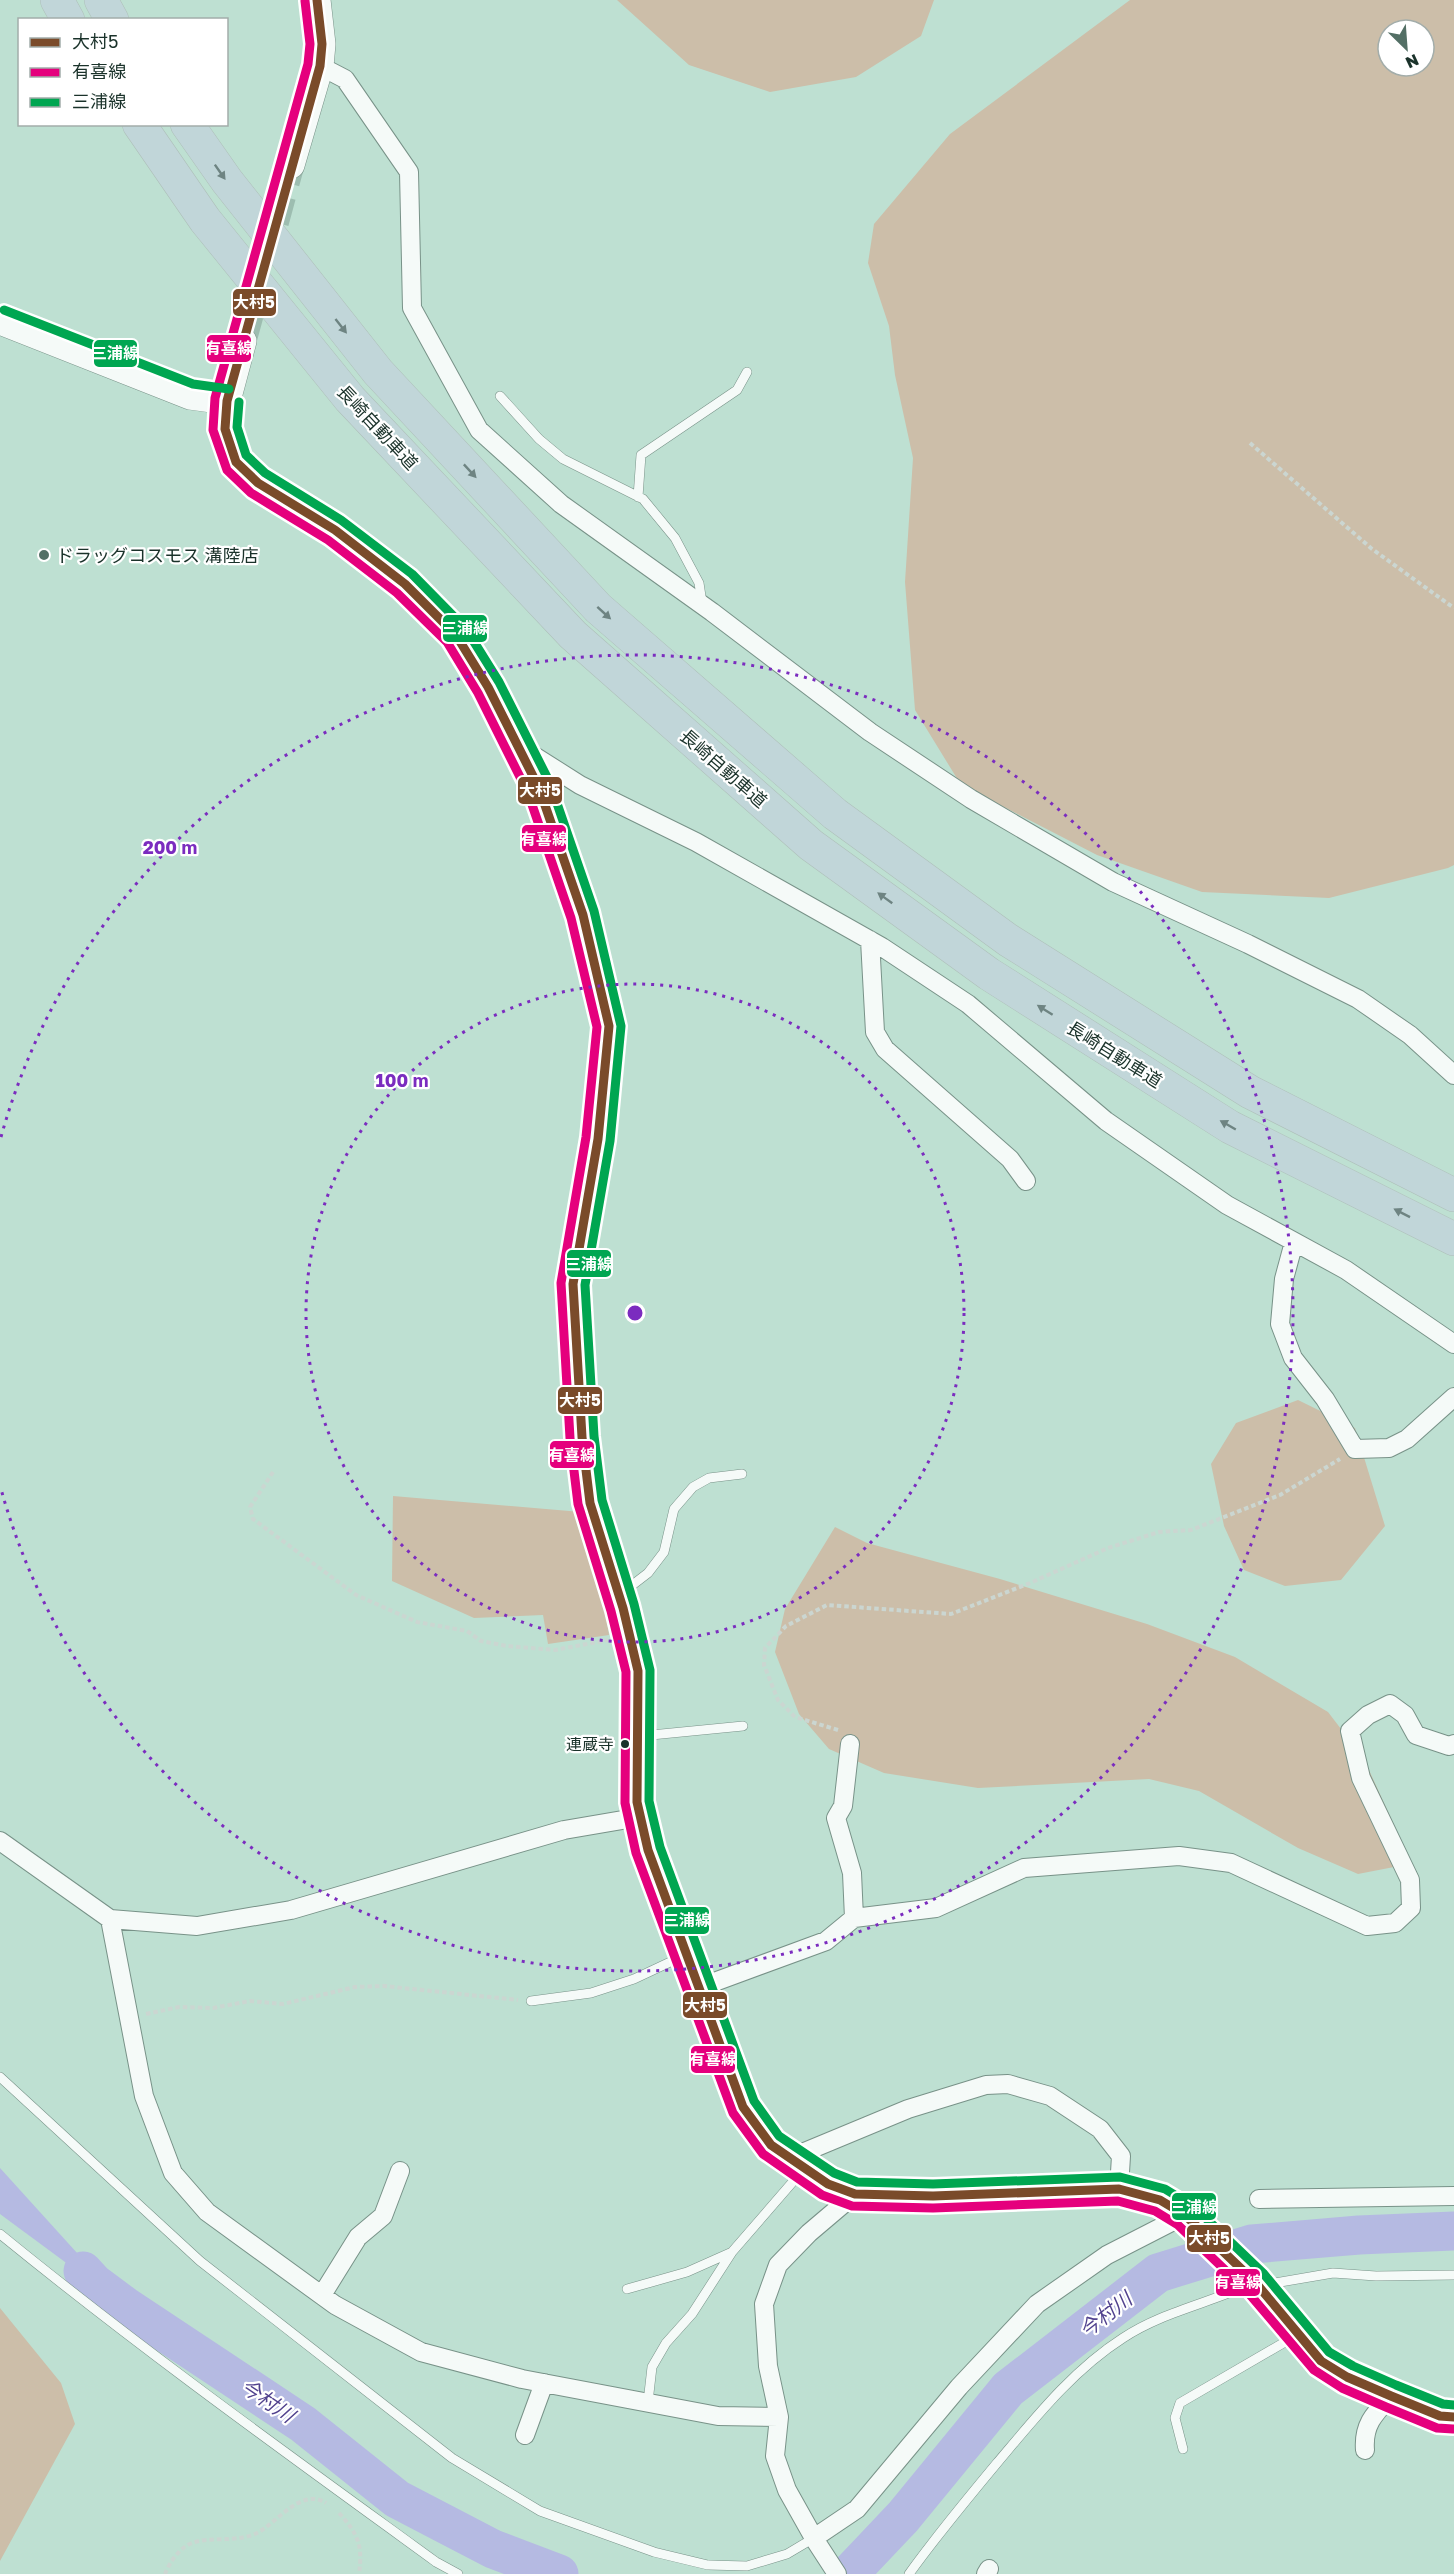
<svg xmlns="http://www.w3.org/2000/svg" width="1454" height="2574" viewBox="0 0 1454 2574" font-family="'Golos Text','Noto Sans JP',sans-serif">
<rect width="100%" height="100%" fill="#bee0d2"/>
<!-- green -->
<path fill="#ccbea9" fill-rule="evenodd" d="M 617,0 L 934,0 L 921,36 L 856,77 L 770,92 L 689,65 Z
M 1130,0 L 1454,0 L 1454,865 L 1448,868 L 1329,898 L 1202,892 L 1097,855 L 961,785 L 915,710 L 905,582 L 913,458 L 895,375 L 889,326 L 868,263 L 874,224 L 950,134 ZM 1388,30 L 1424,30 L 1424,66 L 1388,66 Z
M 1298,1400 L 1355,1428 L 1385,1526 L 1341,1580 L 1285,1586 L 1244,1570 L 1224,1526 L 1211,1464 L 1236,1423 Z
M 393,1496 L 581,1512 L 603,1595 L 609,1635 L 548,1644 L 543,1615 L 474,1618 L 392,1581 Z
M 835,1527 L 867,1543 L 1000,1579 L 1147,1624 L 1235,1657 L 1328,1712 L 1364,1759 L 1399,1836 L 1394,1867 L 1358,1874 L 1298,1848 L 1199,1791 L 1149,1779 L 978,1788 L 884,1773 L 829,1749 L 799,1714 L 775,1652 L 785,1609 Z
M 0,2308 L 61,2383 L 75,2424 L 0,2561 Z"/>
<!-- water -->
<path fill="#b5bae2" d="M 0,2168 L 126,2307 L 0,2214 Z"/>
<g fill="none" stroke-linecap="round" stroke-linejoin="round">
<!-- river -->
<path stroke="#b5bae2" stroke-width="39" d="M 83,2271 L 94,2283 L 125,2306 L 303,2424 L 397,2499 L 493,2549 L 559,2574
M 849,2574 L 903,2517 L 1008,2389 L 1158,2273 L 1252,2244 L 1359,2235 L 1454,2231"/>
<!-- secondary-tunnel -->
<path stroke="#9dbdb0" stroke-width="27" stroke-dasharray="27 14" stroke-linecap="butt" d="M 243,341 L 291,165"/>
<!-- lane casing -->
<g stroke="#789288" stroke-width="10">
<path id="lane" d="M 500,396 L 539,439 L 563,459 L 643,499 L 675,538 L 699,583 L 702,603
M 638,497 L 641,455 L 737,390 L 747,372
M 622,1593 L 648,1573 L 664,1552 L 674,1509 L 693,1487 L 709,1478 L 742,1474
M 641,1736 L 743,1726
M 531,2001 L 591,1993 L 634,1979 L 683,1956
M 0,2077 L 200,2261 L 452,2458 L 540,2511 L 654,2552 L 708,2565 L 747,2566 L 787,2554 L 814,2538
M 0,2234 C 141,2349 289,2455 436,2562 L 458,2574
M 1263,2285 L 1333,2273 L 1376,2276 L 1454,2275
M 627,2289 L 687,2272 L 732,2252 L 803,2170
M 648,2402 L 652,2367 L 666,2343 L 692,2314 L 732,2252
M 1183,2449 L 1175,2418 L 1180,2403 L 1297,2335
M 909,2574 C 937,2535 967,2499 997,2463 C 1035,2418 1073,2370 1123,2338 C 1162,2312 1210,2303 1253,2283"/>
</g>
<!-- street casing -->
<g stroke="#789288" stroke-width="20">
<path id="street" d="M 320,66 L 345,79 L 409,172 L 412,308 L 479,430 L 561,504 L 712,612 L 870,732 L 971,799 L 1113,882 L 1248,944 L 1358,999 L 1410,1035 L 1454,1075
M 520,747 L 580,785 L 696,842 L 882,947 L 968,1004 L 1106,1121 L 1227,1205 L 1346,1270 L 1454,1344
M 870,940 L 875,1032 L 885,1049 L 1010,1159 L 1026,1181
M 1294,1242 L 1284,1279 L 1280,1324 L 1293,1358 L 1325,1399 L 1355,1449 L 1389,1448 L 1407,1439 L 1454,1397
M 850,1744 L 843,1806 L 836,1818 L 852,1873 L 854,1918
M 0,1841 L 110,1919 L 197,1926 L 291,1910 L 564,1830 L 640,1817
M 110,1919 L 144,2096 L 173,2173 L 207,2212 L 335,2305 L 421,2352 L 522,2379 L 718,2416 L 779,2417
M 698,1988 L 826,1941 L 854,1918 L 936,1908 L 1024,1868 L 1179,1856 L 1231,1863 L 1367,1926 L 1395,1923 L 1411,1908 L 1410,1880 L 1361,1778 L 1350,1731 L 1368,1715 L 1390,1704 L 1405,1715 L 1416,1735 L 1449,1746 L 1454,1744
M 790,2158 L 908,2109 L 986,2085 L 1008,2084 L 1050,2096 L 1100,2129 L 1121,2156 L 1119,2189
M 1259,2199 L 1454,2196
M 322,2295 L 358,2237 L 383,2216 L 400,2171
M 525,2435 L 544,2383
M 1365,2450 C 1363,2425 1374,2414 1391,2396
M 814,2538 L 857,2509 L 959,2387 L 1037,2304 L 1107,2255 L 1185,2215
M 837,2574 L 815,2540 L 787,2490 L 775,2456 L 779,2417 L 768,2366 L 764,2304 L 778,2265 L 809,2233 L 855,2194
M 986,2574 L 989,2569"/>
</g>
<!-- secondary casing -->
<g stroke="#789288" stroke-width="28">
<path id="secondary" d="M 291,165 L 320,66 L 322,44 L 317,0
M 0,321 L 190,396 L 227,401
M 243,341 L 227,401 L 225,429 L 236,462 L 258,483 L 335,530 L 405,584 L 456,635 L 488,687 L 539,788 L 583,915 L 609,1026 L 598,1139 L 573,1284 L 582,1437 L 590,1503 L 623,1608 L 638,1671 L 637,1802 L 648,1850 L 743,2107 L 771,2145 L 828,2184 L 855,2194 L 933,2196 L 1119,2189 L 1140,2193 L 1160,2200 L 1185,2215 L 1255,2282 L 1321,2361 L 1347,2377 L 1391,2396 L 1440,2416 L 1454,2417"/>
</g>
<!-- highway casing -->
<g stroke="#aebfb9" stroke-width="34">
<path id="highway" d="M 57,0 L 68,20
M 101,0 L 112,20
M 139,124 L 205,220 L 350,399 L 573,635 L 811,845 L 989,974 L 1230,1127 L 1454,1239
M 187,124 L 227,181 L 378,372 L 598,608 L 835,814 L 1008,940 L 1250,1092 L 1454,1195"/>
</g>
<!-- path -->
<path stroke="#cbd6d1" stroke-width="4" stroke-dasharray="4.5 3" stroke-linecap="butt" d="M 1250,443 L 1372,549 L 1454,608
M 273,1472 L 250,1507 L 253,1519 L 356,1595 L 417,1622 L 467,1631 L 481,1641 L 507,1646 L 555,1650 L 608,1640
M 838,1730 L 795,1717 L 778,1700 L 764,1665 L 765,1648 L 786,1626 L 827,1605 L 951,1614 L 1030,1583 L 1108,1548 L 1159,1532 L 1191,1530 L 1280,1495 L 1340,1459
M 146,2014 L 179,2007 L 213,2008 L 250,2001 L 283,2004 L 355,1987 L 384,1986 L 518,2000
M 339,2513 C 358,2534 363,2545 359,2574
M 165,2574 C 169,2563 180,2547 192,2543 C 211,2536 236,2543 257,2533 C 277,2523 301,2487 326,2503"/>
<!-- lane -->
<use href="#lane" stroke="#f5faf8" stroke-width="9"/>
<!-- street -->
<use href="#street" stroke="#f5faf8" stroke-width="18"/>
<!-- secondary -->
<use href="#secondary" stroke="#f5faf8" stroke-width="27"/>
<!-- highway -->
<use href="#highway" stroke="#c1d6d9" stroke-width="33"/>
<!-- bus-1 casing -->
<g stroke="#fff" stroke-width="14">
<path id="bus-1" d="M 317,0 L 322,44 L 320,66 L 227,401 L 225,429 L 236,462 L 258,483 L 335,530 L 405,584 L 456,635 L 488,687 L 539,788 L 583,915 L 609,1026 L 598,1139 L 573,1284 L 582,1437 L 590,1503 L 623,1608 L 638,1671 L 637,1802 L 648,1850 L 743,2107 L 771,2145 L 828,2184 L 855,2194 L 933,2196 L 1119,2189 L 1160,2200 L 1185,2215 L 1255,2282 L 1321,2361 L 1347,2377 L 1391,2396 L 1440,2416 L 1454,2417"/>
</g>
<!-- bus-2 casing -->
<g stroke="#fff" stroke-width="14">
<path id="bus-2" d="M 305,1 L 310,44 L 308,64 L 215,398 L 213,430 L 227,470 L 251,493 L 328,540 L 397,593 L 447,642 L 478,693 L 528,793 L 571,918 L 597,1027 L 586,1137 L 561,1283 L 570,1438 L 578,1504 L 611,1611 L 626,1672 L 625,1803 L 636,1853 L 733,2113 L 763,2154 L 822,2195 L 852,2206 L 933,2208 L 1118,2201 L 1155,2211 L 1178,2225 L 1246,2290 L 1314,2370 L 1342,2388 L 1386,2407 L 1437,2428 L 1453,2429"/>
</g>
<!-- bus-3 casing -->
<g stroke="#fff" stroke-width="14">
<path id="bus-3" d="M 4,310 L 193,384 L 229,389
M 239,402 L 237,427 L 246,455 L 265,473 L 341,520 L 412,574 L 466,629 L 499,682 L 550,783 L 594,911 L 621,1026 L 610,1141 L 585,1285 L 594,1436 L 602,1500 L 634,1604 L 650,1670 L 649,1801 L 660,1847 L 754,2101 L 779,2136 L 834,2173 L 857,2182 L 933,2184 L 1120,2177 L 1165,2189 L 1193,2206 L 1263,2273 L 1329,2352 L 1353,2366 L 1396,2385 L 1443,2404 L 1454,2405"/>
</g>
<!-- bus-1 -->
<use href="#bus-1" stroke="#7a4b2a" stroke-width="9"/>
<!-- bus-2 -->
<use href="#bus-2" stroke="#e5007d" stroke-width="9"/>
<!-- bus-3 -->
<use href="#bus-3" stroke="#00a651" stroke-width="9"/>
</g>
<!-- one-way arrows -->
<defs><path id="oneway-solid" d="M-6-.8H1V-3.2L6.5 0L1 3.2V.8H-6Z" transform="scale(1.5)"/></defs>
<g fill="#6e8482">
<use href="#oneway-solid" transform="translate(220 172) rotate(55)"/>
<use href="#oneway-solid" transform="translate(341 326) rotate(52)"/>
<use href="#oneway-solid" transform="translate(470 471) rotate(47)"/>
<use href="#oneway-solid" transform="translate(604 613) rotate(42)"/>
<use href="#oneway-solid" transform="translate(885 898) rotate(-144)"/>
<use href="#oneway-solid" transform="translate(1045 1010) rotate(-148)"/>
<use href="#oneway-solid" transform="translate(1228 1125) rotate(-150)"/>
<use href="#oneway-solid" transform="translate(1402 1213) rotate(-153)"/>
</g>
<!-- distance rings -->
<g fill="none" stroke="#7b2cbf" stroke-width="3" stroke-dasharray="3 6">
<circle cx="635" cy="1313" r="329"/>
<path d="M1 1137A658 658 0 1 1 1 1489"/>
</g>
<!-- markers -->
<circle fill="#536f65" stroke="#fff" stroke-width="2" cx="44" cy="555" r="6"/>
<circle fill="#1a322a" stroke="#fff" stroke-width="2" cx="625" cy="1744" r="5"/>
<g text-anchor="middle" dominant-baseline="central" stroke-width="4.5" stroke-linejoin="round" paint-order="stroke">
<!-- bus labels -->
<g font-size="16" fill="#1a322a" stroke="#fff" text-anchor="end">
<text x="614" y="1744">連蔵寺</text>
</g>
<!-- street labels -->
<g font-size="18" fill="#1a322a" stroke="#fff">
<text transform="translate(378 427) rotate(47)">長崎自動車道</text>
<text transform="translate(724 768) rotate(41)">長崎自動車道</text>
<text transform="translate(1115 1054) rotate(32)">長崎自動車道</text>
</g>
<!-- poi labels -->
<g font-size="18" fill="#1a322a" stroke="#fff" text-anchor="start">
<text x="56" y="555">ドラッグコスモス 溝陸店</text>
</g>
<!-- water labels -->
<g font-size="20" font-style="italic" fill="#51428e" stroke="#fff">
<text transform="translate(1105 2314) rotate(-38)">今村川</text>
<text transform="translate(268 2400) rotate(34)">今村川</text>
</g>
</g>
<circle cx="635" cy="1313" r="9" fill="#7b2cbf" stroke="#fff" stroke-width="3"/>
<g font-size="18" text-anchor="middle" font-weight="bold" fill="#7b2cbf" stroke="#fff" stroke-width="4.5" stroke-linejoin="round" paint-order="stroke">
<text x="170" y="854">200 m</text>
<text x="402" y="1087">100 m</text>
</g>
<g stroke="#fff" stroke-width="2">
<rect x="232" y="288" width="45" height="29" rx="6" fill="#7a4b2a"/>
<rect x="206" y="334" width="46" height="29" rx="6" fill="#e5007d"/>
<rect x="93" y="339" width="45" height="29" rx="6" fill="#00a651"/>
<rect x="442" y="614" width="46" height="29" rx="6" fill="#00a651"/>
<rect x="517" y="776" width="46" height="29" rx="6" fill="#7a4b2a"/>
<rect x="521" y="824" width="46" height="29" rx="6" fill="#e5007d"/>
<rect x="566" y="1249" width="46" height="29" rx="6" fill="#00a651"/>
<rect x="557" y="1386" width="46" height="29" rx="6" fill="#7a4b2a"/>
<rect x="549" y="1440" width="46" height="29" rx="6" fill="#e5007d"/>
<rect x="664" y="1906" width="46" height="29" rx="6" fill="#00a651"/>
<rect x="682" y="1991" width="46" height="28" rx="6" fill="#7a4b2a"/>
<rect x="690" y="2045" width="46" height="29" rx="6" fill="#e5007d"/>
<rect x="1171" y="2192" width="46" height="29" rx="6" fill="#00a651"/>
<rect x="1186" y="2224" width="46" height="29" rx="6" fill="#7a4b2a"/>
<rect x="1215" y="2268" width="46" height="29" rx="6" fill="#e5007d"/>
</g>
<g font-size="16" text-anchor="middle" font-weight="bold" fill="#fff">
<text x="254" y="308">大村5</text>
<text x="229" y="354">有喜線</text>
<text x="115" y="359">三浦線</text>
<text x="465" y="634">三浦線</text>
<text x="540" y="796">大村5</text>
<text x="544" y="845">有喜線</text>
<text x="589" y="1270">三浦線</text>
<text x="580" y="1406">大村5</text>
<text x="572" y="1461">有喜線</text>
<text x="687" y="1926">三浦線</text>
<text x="705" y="2011">大村5</text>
<text x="713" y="2065">有喜線</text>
<text x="1194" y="2213">三浦線</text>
<text x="1209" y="2244">大村5</text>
<text x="1238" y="2288">有喜線</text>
</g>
<!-- legend -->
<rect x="18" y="18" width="210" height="108" fill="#ffffff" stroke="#a3adaa" stroke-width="1.5"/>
<rect x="30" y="38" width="30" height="9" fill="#7a4b2a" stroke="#a3adaa" stroke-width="1.5"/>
<text x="72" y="48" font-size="18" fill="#1a322a">大村5</text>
<rect x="30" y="68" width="30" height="9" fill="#e5007d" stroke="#a3adaa" stroke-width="1.5"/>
<text x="72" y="78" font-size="18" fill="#1a322a">有喜線</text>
<rect x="30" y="98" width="30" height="9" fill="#00a651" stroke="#a3adaa" stroke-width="1.5"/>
<text x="72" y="108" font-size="18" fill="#1a322a">三浦線</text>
<!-- north arrow -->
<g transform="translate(1406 48) rotate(155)"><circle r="28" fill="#ffffff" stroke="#a3adaa" stroke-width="1.5"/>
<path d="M0-4.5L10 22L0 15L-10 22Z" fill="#536f65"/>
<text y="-9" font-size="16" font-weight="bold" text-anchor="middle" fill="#1a322a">N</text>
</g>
</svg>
